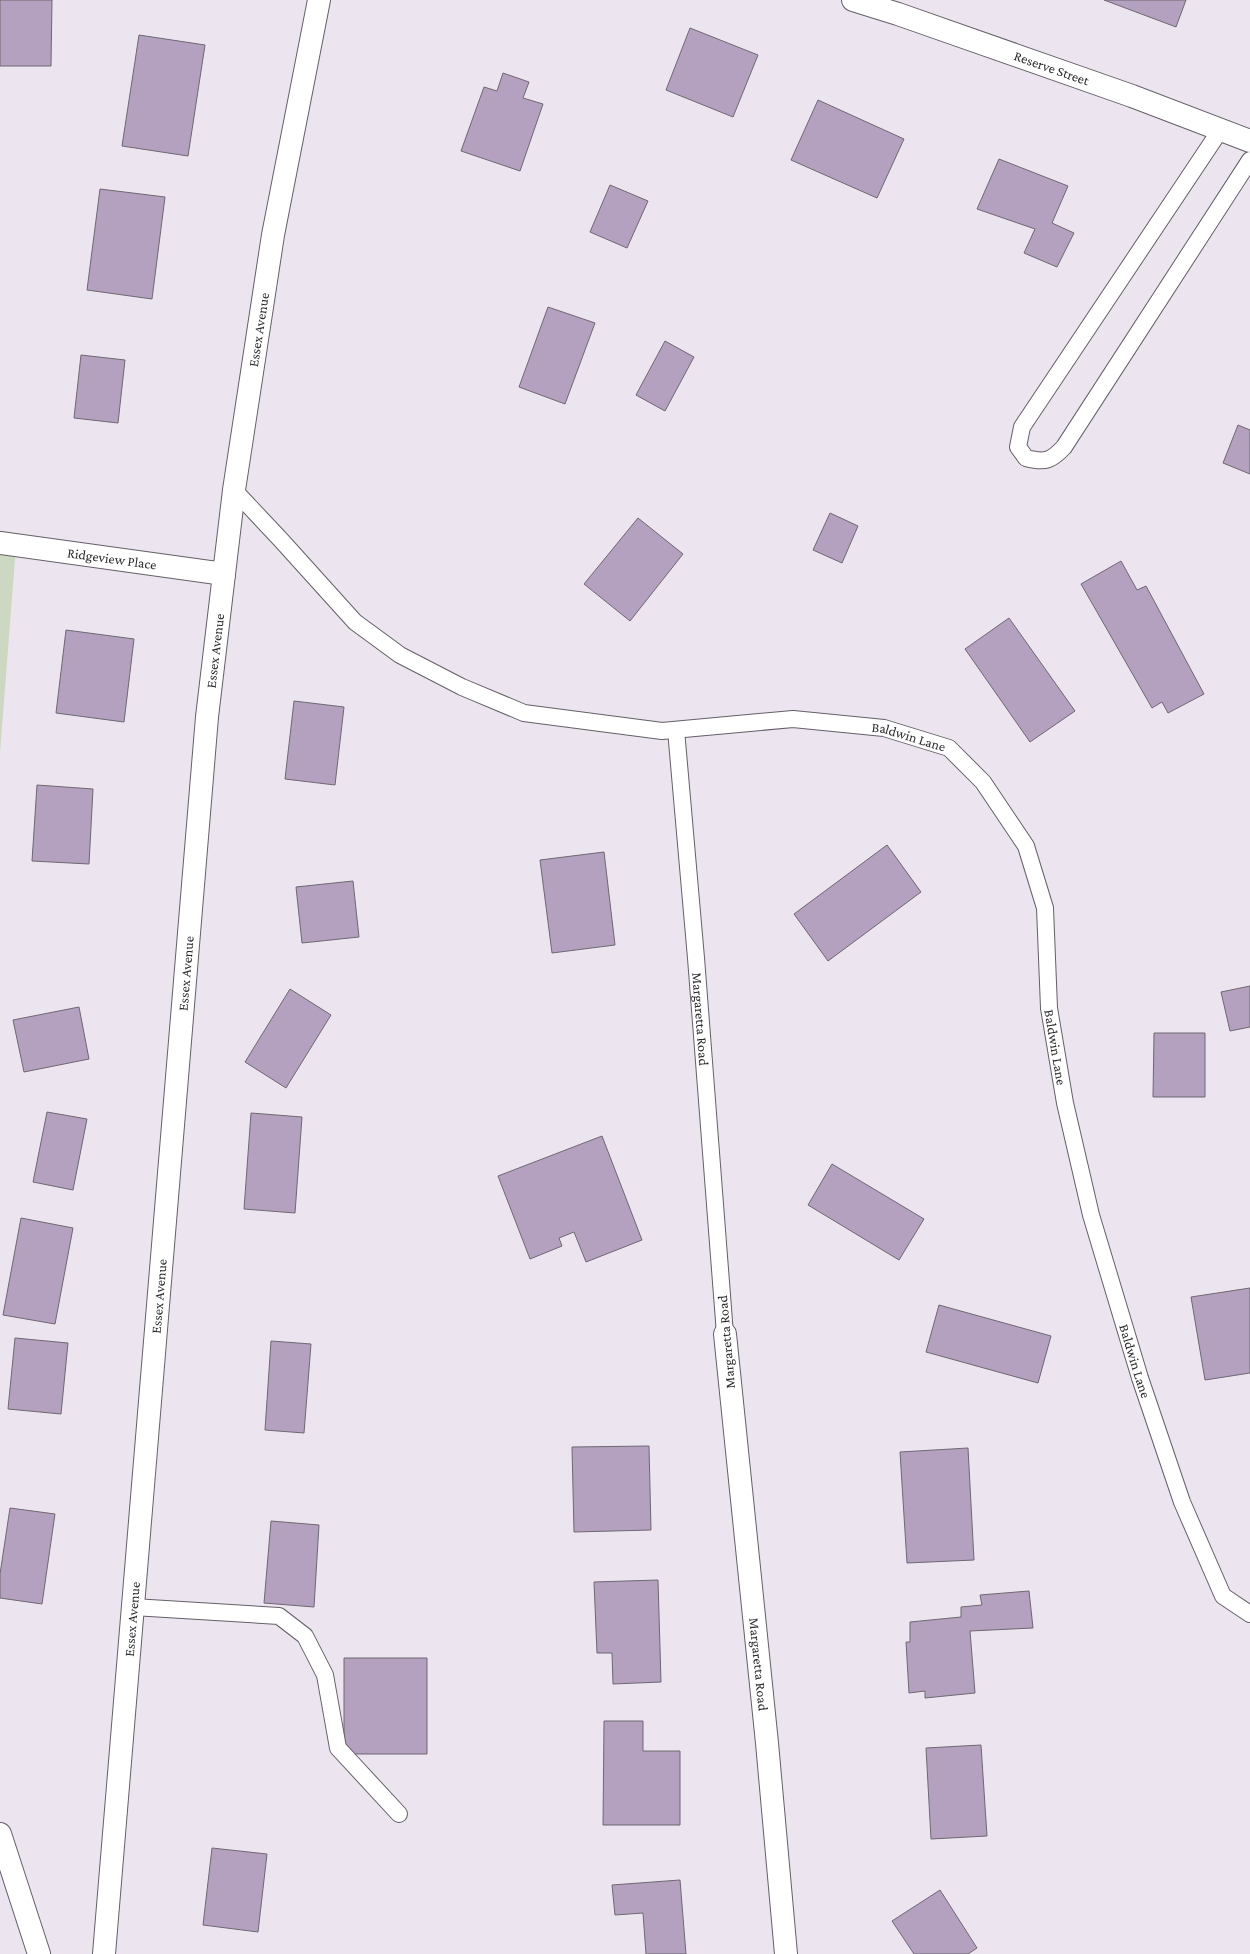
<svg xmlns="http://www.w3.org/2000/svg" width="1250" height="1954" viewBox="0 0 1250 1954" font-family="'Crimson Pro',serif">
<rect width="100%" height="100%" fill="#ece5f0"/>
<!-- green -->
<path fill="#ccd8c2" d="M 0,543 L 16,546 L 0,753 Z"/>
<!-- building -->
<path fill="#b4a0bf" stroke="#6e6871" d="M 0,0 L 52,0 L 51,66 L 0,66 Z
M 1104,0 L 1186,0 L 1176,27 Z
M 690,28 L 758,55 L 733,117 L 666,90 Z
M 139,35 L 205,45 L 188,156 L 122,146 Z
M 503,73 L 529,82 L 523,98 L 543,104 L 520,171 L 461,151 L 484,87 L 497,91 Z
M 818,100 L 904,139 L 877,198 L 791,160 Z
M 999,159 L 1068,186 L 1052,223 L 1074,233 L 1057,267 L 1024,253 L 1035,229 L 977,209 Z
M 610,185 L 648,201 L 627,248 L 590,232 Z
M 100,189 L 165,197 L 152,299 L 87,290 Z
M 548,307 L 595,323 L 565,404 L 519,387 Z
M 665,341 L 694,357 L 665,411 L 636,395 Z
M 81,355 L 125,360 L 118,423 L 74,418 Z
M 1238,425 L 1250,430 L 1250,474 L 1223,463 Z
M 830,513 L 858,526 L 842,563 L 813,550 Z
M 638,518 L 683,554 L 630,621 L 584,584 Z
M 1121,561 L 1137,590 L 1146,586 L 1204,694 L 1168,713 L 1162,702 L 1152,708 L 1081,584 Z
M 1009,618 L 1075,711 L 1030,742 L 965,649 Z
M 66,630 L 134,639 L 124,722 L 56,713 Z
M 294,701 L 344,707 L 335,785 L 285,779 Z
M 37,785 L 93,789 L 89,864 L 32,861 Z
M 887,845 L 921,892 L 828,961 L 794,914 Z
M 604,852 L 615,945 L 552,953 L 540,860 Z
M 353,881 L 359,937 L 302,943 L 296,887 Z
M 1250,986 L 1250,1027 L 1230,1031 L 1221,992 Z
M 290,989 L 331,1015 L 286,1088 L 245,1062 Z
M 79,1007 L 89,1059 L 24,1072 L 13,1020 Z
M 1154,1033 L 1205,1033 L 1205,1097 L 1153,1097 Z
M 47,1112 L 87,1119 L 73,1190 L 33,1182 Z
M 251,1113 L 302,1117 L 295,1213 L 244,1209 Z
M 602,1136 L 642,1240 L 586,1262 L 574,1232 L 559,1238 L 562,1246 L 530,1259 L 498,1176 Z
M 832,1164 L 924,1219 L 899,1260 L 808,1205 Z
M 21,1218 L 73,1228 L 55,1324 L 3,1315 Z
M 1250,1288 L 1250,1373 L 1205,1380 L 1191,1297 Z
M 939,1305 L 1051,1336 L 1038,1383 L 926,1352 Z
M 15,1338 L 68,1343 L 61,1414 L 8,1409 Z
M 271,1341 L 311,1344 L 304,1433 L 265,1430 Z
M 649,1446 L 651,1530 L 574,1532 L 572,1447 Z
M 968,1448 L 974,1560 L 907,1563 L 900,1452 Z
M 10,1508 L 55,1514 L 42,1604 L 0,1598 L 0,1574 Z
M 271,1521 L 319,1525 L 314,1607 L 264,1603 Z
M 658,1580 L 661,1682 L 613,1684 L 612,1653 L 597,1653 L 594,1582 Z
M 1029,1591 L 1033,1628 L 970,1631 L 975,1693 L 925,1698 L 925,1691 L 909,1693 L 906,1642 L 910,1642 L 910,1622 L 961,1617 L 961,1607 L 982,1605 L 980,1595 Z
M 344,1658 L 427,1658 L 427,1754 L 344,1754 Z
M 604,1721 L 643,1721 L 643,1751 L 680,1751 L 680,1825 L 603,1825 Z
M 981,1745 L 987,1836 L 931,1839 L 926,1748 Z
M 212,1848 L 267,1854 L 258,1932 L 203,1925 Z
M 680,1880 L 686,1954 L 646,1954 L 643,1913 L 615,1915 L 612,1885 Z
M 940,1890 L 977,1948 L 968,1954 L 914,1954 L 892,1921 Z"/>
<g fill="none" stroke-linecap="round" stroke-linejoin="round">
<!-- service casing -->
<g stroke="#655f68" stroke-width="18">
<g id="service">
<path d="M 1221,129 L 1022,427 L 1018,447 L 1026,458 C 1045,463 1051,461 1064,447 L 1250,160"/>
<path id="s1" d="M 234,490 L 281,540 L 355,622 L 400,655 L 462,687 L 524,713 L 662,731 L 793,719 L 884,728 L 949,748 L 983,782 L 1026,846 L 1045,908 L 1049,1008 L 1065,1103 L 1091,1215 L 1140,1378 L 1182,1502 L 1223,1596 L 1250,1614"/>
<path id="s2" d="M 676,730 L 696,958 L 725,1334"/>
<path d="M 133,1607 L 279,1616 L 305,1636 L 325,1675 L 338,1748 L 399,1814"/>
</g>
</g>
<!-- minor casing -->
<g stroke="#655f68" stroke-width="24">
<g id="minor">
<path id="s3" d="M 853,0 L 898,14 L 1132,96 L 1250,141"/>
<path id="s4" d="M 0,543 L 224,574"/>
<path id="s5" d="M 725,1334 L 767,1743 L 786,1954"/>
<path id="s6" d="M 104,1954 L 207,717 L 234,490 L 273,235 L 319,0"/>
</g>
</g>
<!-- secondary casing -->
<g stroke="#655f68" stroke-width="24">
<path id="secondary" d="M 0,1834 L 39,1954"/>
</g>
<!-- service -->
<use href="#service" stroke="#fff" stroke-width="16"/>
<!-- minor -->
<use href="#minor" stroke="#fff" stroke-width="22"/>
<!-- secondary -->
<use href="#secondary" stroke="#fff" stroke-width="22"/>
</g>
<g text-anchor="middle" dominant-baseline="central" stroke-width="4" stroke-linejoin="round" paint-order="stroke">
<!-- street labels -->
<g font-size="14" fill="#2c2a2e" stroke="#fff">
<text stroke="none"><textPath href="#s3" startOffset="210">Reserve Street</textPath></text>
<text stroke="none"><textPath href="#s6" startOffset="1632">Essex Avenue</textPath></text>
<text stroke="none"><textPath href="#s4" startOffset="113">Ridgeview Place</textPath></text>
<text stroke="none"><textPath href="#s6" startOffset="1308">Essex Avenue</textPath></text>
<text stroke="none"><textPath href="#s1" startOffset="760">Baldwin Lane</textPath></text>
<text stroke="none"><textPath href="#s6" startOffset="984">Essex Avenue</textPath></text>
<text stroke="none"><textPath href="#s2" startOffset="290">Margaretta Road</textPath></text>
<text stroke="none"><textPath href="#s1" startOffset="1132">Baldwin Lane</textPath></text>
<text stroke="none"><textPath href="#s6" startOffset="660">Essex Avenue</textPath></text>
<text transform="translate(726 1342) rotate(-95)">Margaretta Road</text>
<text stroke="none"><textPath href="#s1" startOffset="1456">Baldwin Lane</textPath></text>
<text stroke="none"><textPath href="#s6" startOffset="336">Essex Avenue</textPath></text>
<text stroke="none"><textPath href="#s5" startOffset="332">Margaretta Road</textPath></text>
</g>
</g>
</svg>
